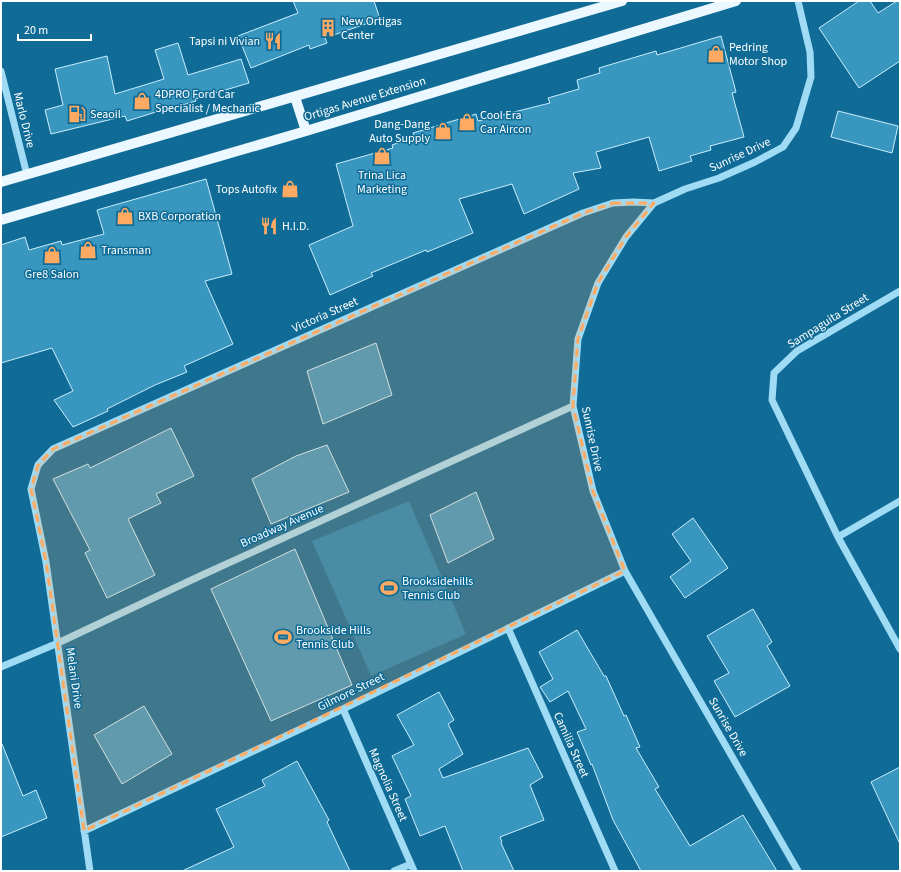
<svg xmlns="http://www.w3.org/2000/svg" width="901" height="872" viewBox="0 0 901 872" font-family="'Source Sans 3',sans-serif">
<rect width="100%" height="100%" fill="#106c96"/>
<!-- green -->
<path fill="#1c85b3" d="M 409,501 L 466,634 L 371,676 L 312,541 Z"/>
<!-- building -->
<path fill="#3996bf" stroke="#c8eefe" d="M 293,1 L 374,1 L 380,19 L 325,38 L 327,43 L 310,49 L 309,45 L 251,68 L 238,36 L 298,13 Z
M 859,1 L 870,1 L 878,13 L 897,1 L 900,1 L 900,61 L 859,88 L 819,28 Z
M 721,36 L 736,92 L 732,93 L 744,137 L 710,146 L 711,150 L 690,156 L 692,161 L 659,171 L 649,137 L 596,152 L 601,168 L 573,173 L 579,189 L 524,214 L 512,184 L 459,199 L 473,233 L 427,252 L 426,250 L 371,273 L 373,276 L 330,295 L 309,245 L 353,226 L 336,164 L 393,148 L 392,145 L 414,137 L 413,133 L 476,114 L 478,121 L 550,103 L 548,98 L 579,89 L 577,80 L 600,73 L 599,68 L 656,51 L 657,55 Z
M 178,43 L 188,75 L 241,59 L 249,83 L 195,99 L 196,101 L 173,108 L 172,107 L 127,121 L 125,116 L 51,134 L 45,110 L 63,105 L 55,69 L 107,56 L 115,94 L 164,79 L 155,50 Z
M 838,111 L 898,126 L 892,153 L 831,137 Z
M 206,179 L 232,274 L 205,281 L 233,344 L 184,366 L 187,372 L 155,385 L 107,409 L 108,411 L 73,427 L 54,400 L 73,391 L 52,348 L 1,363 L 1,245 L 25,237 L 29,250 L 61,241 L 62,245 L 104,234 L 97,210 Z
M 376,343 L 392,395 L 323,424 L 307,371 Z
M 171,428 L 194,476 L 156,494 L 161,503 L 128,519 L 155,575 L 107,598 L 85,553 L 90,550 L 53,479 L 88,464 L 90,468 Z
M 327,445 L 349,492 L 271,524 L 252,479 L 296,456 Z
M 476,492 L 494,539 L 448,563 L 430,515 Z
M 693,518 L 728,568 L 685,598 L 670,577 L 691,561 L 672,534 Z
M 295,549 L 352,685 L 271,721 L 211,589 Z
M 753,609 L 772,642 L 767,646 L 790,686 L 735,717 L 714,681 L 729,673 L 707,636 Z
M 577,630 L 604,676 L 606,676 L 624,716 L 626,715 L 640,747 L 636,748 L 659,787 L 655,789 L 690,846 L 743,815 L 777,871 L 641,871 L 613,820 L 592,764 L 591,765 L 577,732 L 586,729 L 568,691 L 550,702 L 540,687 L 553,679 L 539,652 Z
M 439,692 L 454,720 L 448,724 L 463,754 L 439,769 L 443,778 L 528,748 L 543,777 L 530,785 L 544,820 L 500,837 L 502,842 L 501,843 L 514,871 L 463,871 L 445,826 L 420,836 L 405,799 L 411,796 L 392,756 L 414,745 L 397,715 Z
M 144,706 L 172,754 L 122,784 L 94,735 Z
M 2,744 L 23,796 L 36,790 L 47,818 L 1,837 L 1,745 Z
M 297,761 L 329,820 L 327,822 L 350,871 L 182,871 L 234,847 L 216,809 L 265,786 L 262,780 Z
M 900,767 L 900,844 L 871,782 Z"/>
<g fill="none" stroke-linecap="round" stroke-linejoin="round">
<!-- minor -->
<path stroke="#9fdbf4" stroke-width="7" d="M 798,1 L 810,52 L 811,77 L 796,128 L 783,147 L 755,162 L 719,178 L 685,189 L 654,203 L 626,237 L 598,283 L 578,339 L 573,406 L 593,491 L 625,571 L 798,871
M 1,71 L 27,175
M 900,291 L 797,351 L 774,373 L 772,400 L 838,537 L 900,649
M 838,537 L 900,501
M 508,628 L 615,871
M 1,667 L 58,643 L 200,576 L 573,406
M 343,709 L 414,871
M 84,831 L 343,709 L 625,571
M 90,871 L 46,562 L 31,489 L 38,465 L 53,449 L 583,213 L 613,203 L 633,202 L 654,203
M 394,871 L 411,864"/>
<!-- major -->
<path stroke="#ecf8ff" stroke-width="10" d="M 295,97 L 306,131
M 1,182 L 622,1
M 1,220 L 306,131 L 736,1"/>
</g>
<!-- marked area -->
<path fill="#ffaa62" fill-opacity="0.2" stroke="#ffaa62" stroke-width="3" stroke-dasharray="8 5" stroke-linejoin="round" d="M 613,203 L 654,203 L 626,237 L 598,283 L 578,339 L 573,406 L 593,491 L 625,571 L 84,831 L 46,562 L 31,489 L 38,465 L 53,449 L 583,213 Z"/>
<!-- icons -->
<defs>
<g id="building-bare" transform="scale(1.38)"><path d="M-4-6H4V6H1V3H-1V6H-4ZM-2.5-4.3h1.7v1.8h-1.7ZM.8-4.3h1.7v1.8H.8ZM-2.5-1h1.7V.8h-1.7ZM.8-1h1.7V.8H.8Z" fill="#ffaa62" stroke="#106c96" stroke-width="2.5" paint-order="stroke"/></g>
<g id="restaurant-bare" transform="scale(1.38)"><path d="M-5-6h1v4h1v-4h1v4h1v-4h1v5L-1.5 .5V6h-2V.5L-5-1ZM5-6V6H3V1.5H1.5Q1.5-4 5-6Z" fill="#ffaa62" stroke="#106c96" stroke-width="2.5" paint-order="stroke"/></g>
<g id="shop-bare" transform="scale(1.38)"><path d="M-5-2.5h2.3a2.7 3.5 0 0 1 5.4 0H5L5.5 6h-11ZM-1.5-2.5h3a1.5 2.3 0 0 0-3 0Z" fill="#ffaa62" stroke="#106c96" stroke-width="2.5" paint-order="stroke"/></g>
<g id="fuel-bare" transform="scale(1.38)"><path d="M-5.5-6h7V0h2V4h1.3V-2.5L3-4.5l.8-.8L6-3V5H2.5V1h-1V6h-7ZM-4.2-4.7v3.2H.2V-4.7Z" fill="#ffaa62" stroke="#106c96" stroke-width="2.5" paint-order="stroke"/></g>
<g id="stadium-bare" transform="scale(1.38)"><path d="M0-5a6.5 5 0 1 0 0 10a6.5 5 0 1 0 0-10ZM-3.5-1.8h7v3.6h-7Z" fill="#ffaa62" stroke="#106c96" stroke-width="2.5" paint-order="stroke"/></g>
</defs>
<g fill-rule="evenodd">
<use href="#building-bare" x="328" y="28"/>
<use href="#restaurant-bare" x="273" y="41"/>
<use href="#shop-bare" x="716" y="54"/>
<use href="#shop-bare" x="142" y="101"/>
<use href="#fuel-bare" x="77" y="114"/>
<use href="#shop-bare" x="467" y="122"/>
<use href="#shop-bare" x="443" y="131"/>
<use href="#shop-bare" x="382" y="156"/>
<use href="#shop-bare" x="290" y="189"/>
<use href="#shop-bare" x="125" y="216"/>
<use href="#restaurant-bare" x="269" y="226"/>
<use href="#shop-bare" x="88" y="250"/>
<use href="#shop-bare" x="52" y="255"/>
<use href="#stadium-bare" x="389" y="588"/>
<use href="#stadium-bare" x="283" y="637"/>
</g>
<g text-anchor="middle" dominant-baseline="central" stroke-width="3" stroke-linejoin="round" paint-order="stroke">
<!-- poi labels -->
<g font-size="12" fill="#fff" stroke="#106c96" text-anchor="start">
<text x="341" y="21">New Ortigas<tspan x="341" dy="14">Center</tspan></text>
<text x="260" y="41" text-anchor="end">Tapsi ni Vivian</text>
<text x="729" y="47">Pedring<tspan x="729" dy="14">Motor Shop</tspan></text>
<text x="155" y="94">4DPRO Ford Car<tspan x="155" dy="14">Specialist / Mechanic</tspan></text>
<text x="90" y="114">Seaoil</text>
<text x="480" y="115">Cool Era<tspan x="480" dy="14">Car Aircon</tspan></text>
<text x="430" y="124" text-anchor="end">Dang-Dang<tspan x="430" dy="14">Auto Supply</tspan></text>
<text x="382" y="175" text-anchor="middle">Trina Lica<tspan x="382" dy="14">Marketing</tspan></text>
<text x="277" y="189" text-anchor="end">Tops Autofix</text>
<text x="138" y="216">BXB Corporation</text>
<text x="282" y="226">H.I.D.</text>
<text x="101" y="250">Transman</text>
<text x="52" y="274" text-anchor="middle">Gre8 Salon</text>
<text x="402" y="581">Brooksidehills<tspan x="402" dy="14">Tennis Club</tspan></text>
<text x="296" y="630">Brookside Hills<tspan x="296" dy="14">Tennis Club</tspan></text>
</g>
<!-- street labels -->
<g font-size="12" fill="#fff" stroke="#106c96">
<text transform="translate(365 99) rotate(-17)">Ortigas Avenue Extension</text>
<text transform="translate(24 120) rotate(76)">Marlo Drive</text>
<text transform="translate(740 155) rotate(-25)">Sunrise Drive</text>
<text transform="translate(325 315) rotate(-24)">Victoria Street</text>
<text transform="translate(828 321) rotate(-32)">Sampaguita Street</text>
<text transform="translate(592 439) rotate(78)">Sunrise Drive</text>
<text transform="translate(282 526) rotate(-24)">Broadway Avenue</text>
<text transform="translate(74 678) rotate(82)">Melani Drive</text>
<text transform="translate(351 692) rotate(-26)">Gilmore Street</text>
<text transform="translate(728 727) rotate(60)">Sunrise Drive</text>
<text transform="translate(571 745) rotate(66)">Camilia Street</text>
<text transform="translate(388 785) rotate(66)">Magnolia Street</text>
</g>
</g>
<!-- border -->
<rect width="901" height="872" fill="none" stroke="#ffffff" stroke-width="4"/>
<!-- scale -->
<path d="M18 34v6h73v-6" fill="none" stroke="#ffffff" stroke-width="2"/>
<text x="24" y="34" font-size="12" fill="#ffffff" stroke="#106c96" stroke-width="3" paint-order="stroke">20 m</text>
</svg>
